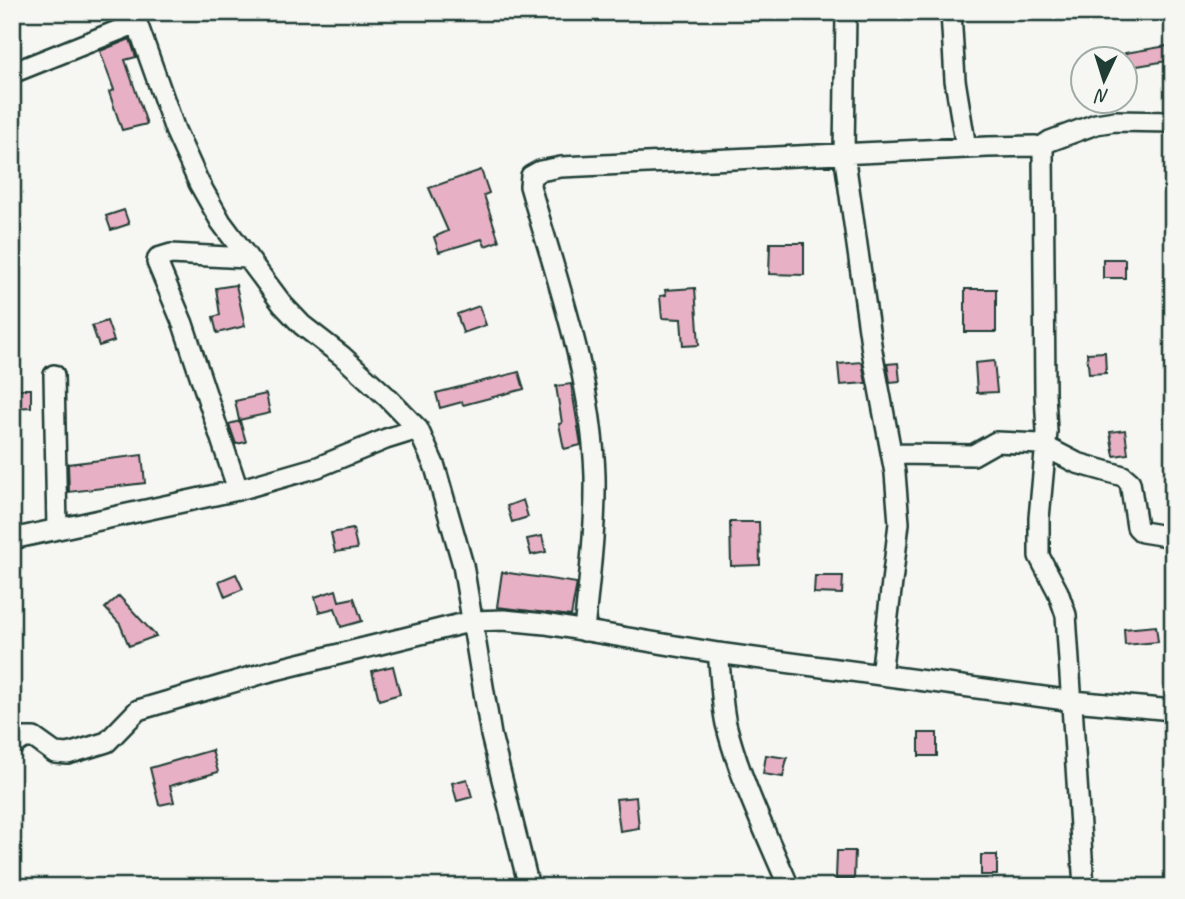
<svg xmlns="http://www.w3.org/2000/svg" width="1185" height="899" viewBox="0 0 1185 899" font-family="Caveat,sans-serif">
<rect width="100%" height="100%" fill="#f6f6f2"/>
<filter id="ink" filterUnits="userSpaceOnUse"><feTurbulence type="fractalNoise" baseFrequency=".0143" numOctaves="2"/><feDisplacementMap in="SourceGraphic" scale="14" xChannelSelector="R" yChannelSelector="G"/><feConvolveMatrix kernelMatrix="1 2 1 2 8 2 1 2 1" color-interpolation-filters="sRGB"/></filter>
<g filter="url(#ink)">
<!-- building -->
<path fill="#e8b0c4" stroke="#1f3d34" stroke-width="2" d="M 130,39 L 136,57 L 125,60 L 147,124 L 122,130 L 109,92 L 114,90 L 100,51 Z
M 1173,45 L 1173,60 L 1125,68 L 1125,53 Z
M 481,170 L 489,193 L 484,195 L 499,241 L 485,246 L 482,239 L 439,252 L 434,237 L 448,231 L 429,188 Z
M 124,210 L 129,224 L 111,230 L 106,216 Z
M 770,243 L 804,243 L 804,275 L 769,274 Z
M 1103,259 L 1125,259 L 1125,278 L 1103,278 Z
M 236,285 L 245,326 L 217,333 L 213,317 L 220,315 L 216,288 Z
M 695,288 L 699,345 L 683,346 L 681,319 L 662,318 L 660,296 L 666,295 L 665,290 Z
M 965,289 L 996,289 L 996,332 L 965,332 Z
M 479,306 L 486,325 L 463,333 L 457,314 Z
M 107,321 L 114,341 L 99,346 L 92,326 Z
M 1105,352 L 1106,373 L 1089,374 L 1087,353 Z
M 994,361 L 997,392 L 977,393 L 975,363 Z
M 862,362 L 866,383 L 840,385 L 838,364 Z
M 898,363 L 900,381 L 890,382 L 887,364 Z
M 519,372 L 524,389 L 463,405 L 462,402 L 440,408 L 436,393 Z
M 571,384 L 581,445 L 564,449 L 559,424 L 562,423 L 556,386 Z
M 13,389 L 31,389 L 31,407 L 13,408 Z
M 266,394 L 270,413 L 239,420 L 235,401 Z
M 240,421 L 246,442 L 236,444 L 229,424 Z
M 1125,430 L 1128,454 L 1114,456 L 1110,432 Z
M 142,455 L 145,483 L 69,492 L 68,464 Z
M 523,500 L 528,517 L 512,522 L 507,506 Z
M 730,522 L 759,522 L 760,565 L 731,566 Z
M 353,529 L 357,549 L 335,552 L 331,533 Z
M 542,536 L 546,552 L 531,555 L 527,539 Z
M 502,572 L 577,583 L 571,616 L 497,607 Z
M 236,574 L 243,589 L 225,597 L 219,581 Z
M 815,576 L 843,576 L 842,594 L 814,593 Z
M 336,590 L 339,601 L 354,598 L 362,621 L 341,627 L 335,608 L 319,612 L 315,597 Z
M 119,596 L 156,636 L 129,646 L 120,624 L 105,608 Z
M 1156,626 L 1158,642 L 1125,645 L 1124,629 Z
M 393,666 L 400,694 L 379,700 L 372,671 Z
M 919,733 L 937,733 L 937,756 L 919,756 Z
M 212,750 L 218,772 L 170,786 L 174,802 L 159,805 L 150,768 Z
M 766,755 L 787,758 L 783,777 L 763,774 Z
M 467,779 L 472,797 L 457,801 L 452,783 Z
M 636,797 L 639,828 L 620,831 L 616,799 Z
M 837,851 L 855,851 L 854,879 L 836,879 Z
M 981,855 L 997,855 L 997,875 L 981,875 Z"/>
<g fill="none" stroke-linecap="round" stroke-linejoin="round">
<!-- street casing -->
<g stroke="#1f3d34" stroke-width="24">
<path id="street" d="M 131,12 L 137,23 L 175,130 L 199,183 L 221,222 L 283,305 L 302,325 L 342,356 L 387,397 L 418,429 L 435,467 L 463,565 L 491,735 L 529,887
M 846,12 L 844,153 L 872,351 L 895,473 L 899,523 L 881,675
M 951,12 L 955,80 L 966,148
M 12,73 L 137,23
M 54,375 L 57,529
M 892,454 L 973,455 L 996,442 L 1040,444 L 1077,463 L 1123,476 L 1130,482 L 1137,527 L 1142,532 L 1173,537
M 238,490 L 183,324 L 157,262 L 158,258 L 171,254 L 247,258
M 12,539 L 238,490 L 318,467 L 386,439 L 418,429
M 584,631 C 589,579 596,528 595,476 C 592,376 557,281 530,186 L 531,176 L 540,171 L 561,167 L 988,147 L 1035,146 L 1043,150
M 718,653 C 721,676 721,701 726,724 C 740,780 766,833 789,887
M 12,746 L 24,738 L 34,738 L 55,753 L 68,754 L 107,742 L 138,710 L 271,671 L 473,621 L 504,620 L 545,624 L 718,653 L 1073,701 L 1173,710
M 1084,887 L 1066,615 L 1058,592 L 1039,556 L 1039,518 L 1047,432 L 1045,393 L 1043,150 L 1044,145 L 1050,141 L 1096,124 L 1115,121 L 1173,122"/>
</g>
<!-- street -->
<use href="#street" stroke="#f6f6f2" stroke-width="19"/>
</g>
</g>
<!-- margin -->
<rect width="1185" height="899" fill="none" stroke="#f6f6f2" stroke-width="42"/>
<rect x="21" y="21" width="1143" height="857" fill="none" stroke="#1f3d34" stroke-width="2.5" filter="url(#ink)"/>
<!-- north arrow -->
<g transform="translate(1104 80) rotate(184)"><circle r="33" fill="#f6f6f2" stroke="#a0aca6" stroke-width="2"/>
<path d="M0-5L12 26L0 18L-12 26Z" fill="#1f3d34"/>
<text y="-10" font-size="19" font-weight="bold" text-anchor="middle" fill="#1f3d34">N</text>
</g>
</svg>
